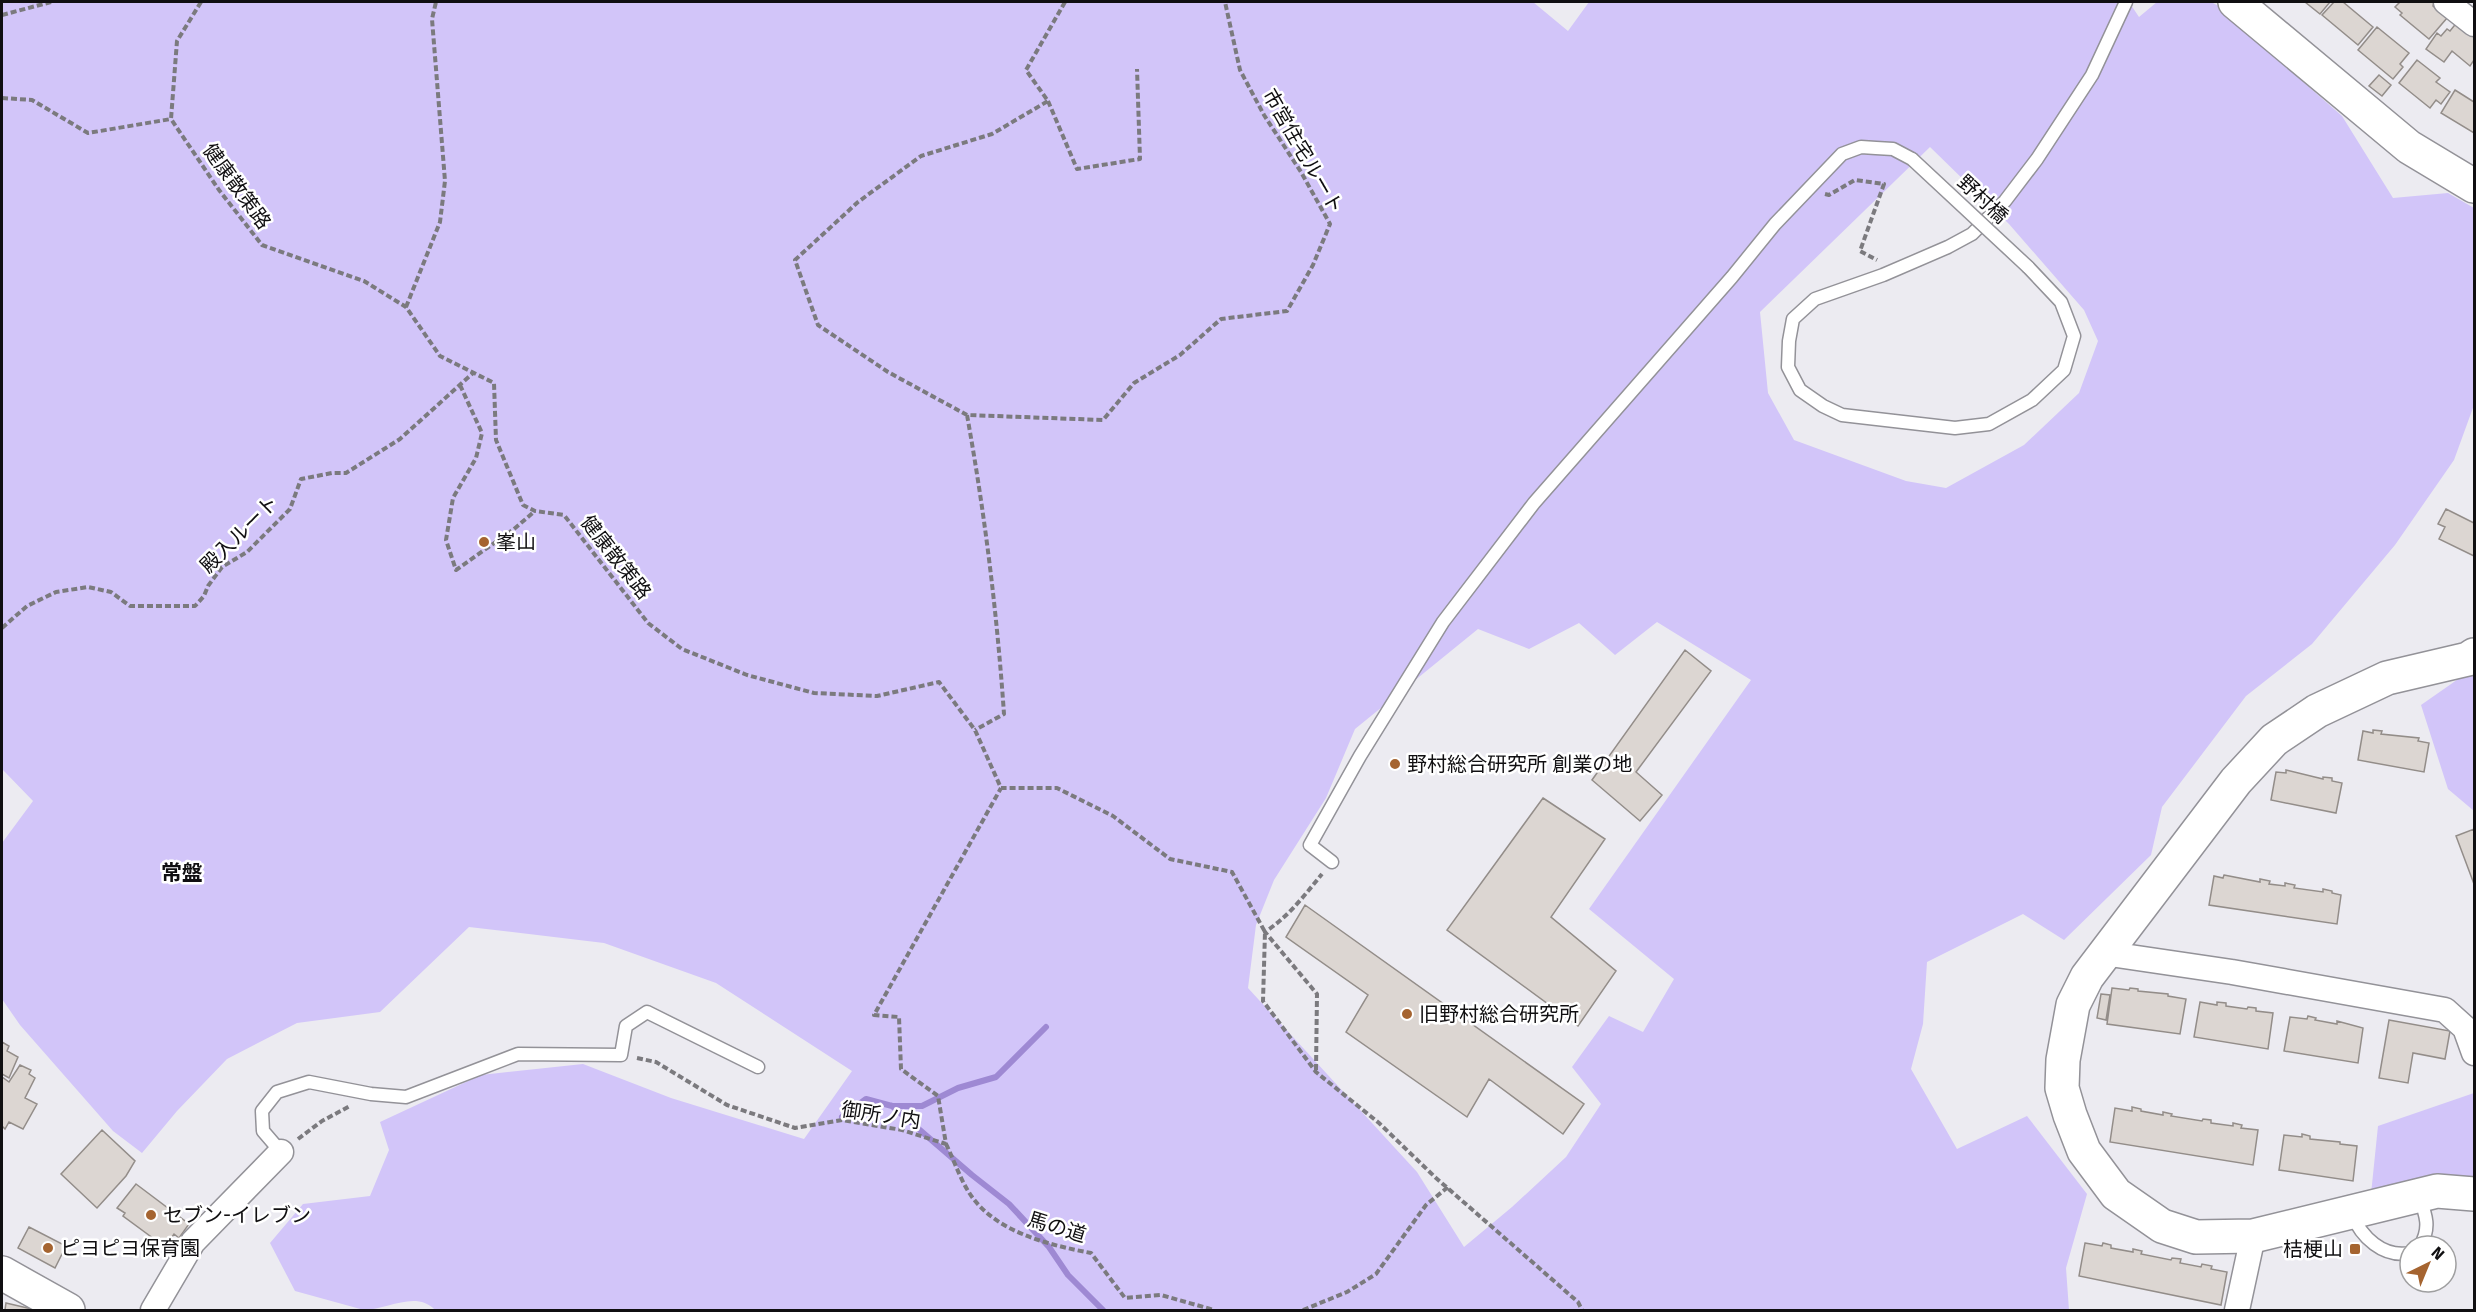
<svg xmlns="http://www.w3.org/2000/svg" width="2476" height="1312" viewBox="0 0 2476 1312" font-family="'Fira Sans','Noto Sans JP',sans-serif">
<rect width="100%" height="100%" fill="#ecebf1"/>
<!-- green -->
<path fill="#d2c5f9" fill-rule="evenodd" d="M 2,2 L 1533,2 L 1568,31 L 1589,2 L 2129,2 L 2139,17 L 2157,2 L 2211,2 L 2232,13 L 2293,73 L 2342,116 L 2393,198 L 2448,193 L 2474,208 L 2474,405 L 2454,460 L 2395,545 L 2312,644 L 2246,696 L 2162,807 L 2151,855 L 2064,940 L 2023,914 L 1927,962 L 1923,1024 L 1911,1069 L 1957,1149 L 2027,1116 L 2087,1194 L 2066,1268 L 2069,1310 L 435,1310 C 416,1290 387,1310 364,1310 L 295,1291 L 270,1243 L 303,1204 L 370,1196 L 389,1150 L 380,1122 L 481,1075 L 583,1064 L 671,1098 L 804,1139 L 852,1071 L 716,983 L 604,943 L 469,927 L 380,1012 L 297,1023 L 227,1059 L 177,1111 L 142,1153 L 113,1131 L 20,1025 L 2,999 L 2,843 L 33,801 L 3,770 L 2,770 ZM 1930,147 L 2009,224 L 2084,310 L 2098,341 L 2079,393 L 2024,445 L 1946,488 L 1906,481 L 1794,440 L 1768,393 L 1760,312 ZM 1657,622 L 1751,680 L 1589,909 L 1674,979 L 1643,1032 L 1609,1016 L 1572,1067 L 1601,1104 L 1566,1157 L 1512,1207 L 1464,1247 L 1417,1172 L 1248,988 L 1256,925 L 1274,880 L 1326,798 L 1355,729 L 1478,629 L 1529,649 L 1579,623 L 1615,655 Z
M 2474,668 L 2474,811 L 2448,789 L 2421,705 Z
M 2474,1093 L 2474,1184 L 2371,1194 L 2378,1126 Z"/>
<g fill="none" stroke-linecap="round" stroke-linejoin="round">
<!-- stream -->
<path stroke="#9e89d3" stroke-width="6" d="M 892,1106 L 972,1175 L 1009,1204 L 1049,1247 L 1068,1275 L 1103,1310
M 842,1117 L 866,1099 L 892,1106 L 922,1106 L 958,1088 L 996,1077 L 1046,1027"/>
</g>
<!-- building -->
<path fill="#dcd6d2" stroke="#938d89" stroke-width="1.5" d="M 2305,2 L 2330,2 L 2320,14 Z
M 2334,2 L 2343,2 L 2373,27 L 2358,45 L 2322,15 Z
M 2400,2 L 2434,2 L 2433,6 L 2447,18 L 2429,39 L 2400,15 L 2402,13 L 2395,7 Z
M 2458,21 L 2474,33 L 2474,60 L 2470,66 L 2452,51 L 2444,62 L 2426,49 L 2437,33 L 2441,36 L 2447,29 L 2450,31 Z
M 2377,27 L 2409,53 L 2400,64 L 2403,67 L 2393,79 L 2358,50 Z
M 2417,60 L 2440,78 L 2436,82 L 2450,92 L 2441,104 L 2436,100 L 2430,108 L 2399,83 Z
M 2379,75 L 2391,85 L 2382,96 L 2369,86 Z
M 2455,90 L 2474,102 L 2474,133 L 2441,113 Z
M 2446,509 L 2474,523 L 2474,556 L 2439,539 L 2445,527 L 2438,524 Z
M 1685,650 L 1711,671 L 1636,772 L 1662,795 L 1640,821 L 1592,780 Z
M 2373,730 L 2382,731 L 2381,734 L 2419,738 L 2418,741 L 2429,743 L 2424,772 L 2358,760 L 2363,731 L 2373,733 Z
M 2286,770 L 2323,779 L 2323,777 L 2332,778 L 2332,781 L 2342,783 L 2336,813 L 2271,800 L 2276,772 L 2286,773 Z
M 1543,798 L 1605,839 L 1551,917 L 1616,971 L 1578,1026 L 1447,930 Z
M 2474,829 L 2474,884 L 2456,836 Z
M 2224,875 L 2260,882 L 2260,879 L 2270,881 L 2269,884 L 2285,886 L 2285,883 L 2295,885 L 2294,888 L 2323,892 L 2323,889 L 2332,891 L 2332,893 L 2341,895 L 2337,924 L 2209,905 L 2214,876 L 2223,878 Z
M 1305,905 L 1584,1104 L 1563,1134 L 1489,1079 L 1467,1117 L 1346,1032 L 1368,995 L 1286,937 Z
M 2112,988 L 2129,990 L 2130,988 L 2138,989 L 2138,991 L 2168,994 L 2168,996 L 2186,999 L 2180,1034 L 2107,1024 Z
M 2101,994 L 2110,995 L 2106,1020 L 2097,1018 Z
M 2200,1002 L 2217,1005 L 2217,1002 L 2226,1003 L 2226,1006 L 2247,1009 L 2248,1007 L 2256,1008 L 2256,1011 L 2273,1013 L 2268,1049 L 2194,1037 Z
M 2308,1016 L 2316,1018 L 2315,1020 L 2337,1024 L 2337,1021 L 2363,1028 L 2358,1063 L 2284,1051 L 2290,1017 L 2307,1019 Z
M 2389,1020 L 2450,1031 L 2445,1059 L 2413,1053 L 2408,1083 L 2379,1078 Z
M 2,1042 L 9,1046 L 7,1051 L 18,1057 L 9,1078 L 2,1074 Z
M 20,1065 L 31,1070 L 29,1074 L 35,1078 L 25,1098 L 37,1104 L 23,1129 L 9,1122 L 5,1129 L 2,1126 L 2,1077 L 9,1082 Z
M 2132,1107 L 2141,1109 L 2141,1111 L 2163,1115 L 2163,1112 L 2172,1114 L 2171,1116 L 2202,1121 L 2203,1119 L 2211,1120 L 2211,1123 L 2233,1126 L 2233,1123 L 2242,1125 L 2241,1128 L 2258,1130 L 2253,1165 L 2110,1142 L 2115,1108 L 2132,1111 Z
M 102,1130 L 135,1161 L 126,1176 L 97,1208 L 61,1174 Z
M 2302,1134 L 2310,1136 L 2310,1139 L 2340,1142 L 2340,1144 L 2357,1146 L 2353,1181 L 2279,1170 L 2284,1135 L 2302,1137 Z
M 136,1184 L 189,1224 L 179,1238 L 174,1234 L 165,1247 L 123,1216 L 125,1213 L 117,1208 Z
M 29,1227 L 66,1246 L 55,1268 L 18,1248 Z
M 2085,1243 L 2102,1246 L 2103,1243 L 2111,1245 L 2111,1248 L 2133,1252 L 2133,1249 L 2142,1251 L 2141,1254 L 2171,1260 L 2172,1258 L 2181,1259 L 2180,1263 L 2201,1267 L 2202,1264 L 2212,1266 L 2211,1269 L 2227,1272 L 2221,1305 L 2079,1276 Z
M 6,1303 L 36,1310 L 5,1310 Z"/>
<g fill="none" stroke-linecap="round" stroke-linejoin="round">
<!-- lane casing -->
<g stroke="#939298" stroke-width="15">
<path id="lane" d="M 2028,267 L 2061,302 L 2074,336 L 2064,370 L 2032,400 L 1989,424 L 1955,428 L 1842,415 L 1823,406 L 1800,390 L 1788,367 L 1789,341 L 1793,319 L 1815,299 L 1883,275 L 1948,247 L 1972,234 L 2005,201 L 2037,159 L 2092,75 L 2126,2
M 1332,862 L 1310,845 L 1360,756 L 1443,622 L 1534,503 L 1732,277 L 1775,224 L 1842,154 L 1861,147 L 1876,148 L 1893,149 L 1912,159
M 281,1152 L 263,1131 L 262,1111 L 277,1092 L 309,1082 L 371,1094 L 406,1097 L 518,1054 L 621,1055 L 626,1026 L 647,1012 L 758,1067
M 2419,1196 C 2426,1215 2431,1228 2420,1246
M 2352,1214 C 2361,1237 2383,1258 2410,1253"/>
</g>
<!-- street casing -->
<g stroke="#939298" stroke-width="27">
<path id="street" d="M 2446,2 L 2474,24
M 2103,953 L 2232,972 L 2445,1010 L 2465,1028 L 2474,1053
M 153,1310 L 193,1242 L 281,1152
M 2237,1310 L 2253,1236"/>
</g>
<!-- secondary casing -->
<g stroke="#939298" stroke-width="36">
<path id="secondary" d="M 2235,2 L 2409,147 L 2474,186
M 2474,655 L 2468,659 L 2387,678 L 2317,711 L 2274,740 L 2236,781 L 2087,977 L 2073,1005 L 2063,1060 L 2062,1088 L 2070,1115 L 2084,1151 L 2116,1194 L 2162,1226 L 2196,1237 L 2253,1236 L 2437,1191 L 2474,1194
M 2,1273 L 68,1310"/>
</g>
<!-- path -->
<path stroke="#7b7a7e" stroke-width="4" stroke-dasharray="6 3" stroke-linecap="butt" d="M 201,2 L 177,41 L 171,119 L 219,190 L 262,245 L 364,281 L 406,307 L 440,356 L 494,383 L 496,440 L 523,505 L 535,511 L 564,515 L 648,623 L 682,649 L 747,675 L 814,693 L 877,696 L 939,682 L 975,730 L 1001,788 L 1057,788 L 1113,816 L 1170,859 L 1232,872 L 1265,932 L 1263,1001 L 1316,1072 L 1379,1123 L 1436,1178 L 1578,1302 L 1582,1310
M 1065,2 L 1026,70 L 1048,101 L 992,134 L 921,156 L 858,202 L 795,260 L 818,325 L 888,372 L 967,415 L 1103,420 L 1134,383 L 1180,355 L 1221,319 L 1287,311 L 1313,265 L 1330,224 L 1301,172 L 1264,115 L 1240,70 L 1225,2
M 2,15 L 51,2
M 2,98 L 32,100 L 88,133 L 171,119
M 1048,101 L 1077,169 L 1140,159 L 1137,69
M 1825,194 L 1829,195 L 1855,180 L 1884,184 L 1860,251 L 1877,260
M 406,307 L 440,222 L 445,181 L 432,19 L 436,2
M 460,385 L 482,433 L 476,458 L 453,498 L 446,540 L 456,570 L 514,529 L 535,511
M 967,415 C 985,515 997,613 1004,714 L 975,730
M 2,628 L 27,606 L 56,592 L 88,587 L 111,592 L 130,606 L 195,606 L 204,596 L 208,586 L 222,567 L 247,552 L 290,509 L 301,479 L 332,473 L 346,473 L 400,439 L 473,373
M 637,1058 L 656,1062 L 727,1105 L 795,1128 L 842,1120 L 902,1130 L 946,1144 L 938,1096 L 901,1069 L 899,1017 L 874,1015 L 1001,788
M 1316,1070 L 1317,994 L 1265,932 C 1288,917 1304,896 1322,874
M 298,1139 L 322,1121 L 350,1106
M 946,1144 C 954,1160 960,1179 970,1194 C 995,1232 1049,1245 1091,1253 L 1125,1298 L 1161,1295 L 1214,1310
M 1303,1310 L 1347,1292 L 1376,1274 L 1426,1205 L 1448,1187"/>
<!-- lane -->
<use href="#lane" stroke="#fff" stroke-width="12"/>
<!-- street -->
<use href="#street" stroke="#fff" stroke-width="24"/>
<!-- secondary -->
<use href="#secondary" stroke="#fff" stroke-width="33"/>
<!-- lane-bridge casing -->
<g stroke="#939298" stroke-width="15" stroke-linecap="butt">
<path id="lane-bridge" d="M 1912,159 L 2028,267"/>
</g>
<!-- lane-bridge -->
<use href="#lane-bridge" stroke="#fff" stroke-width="12"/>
</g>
<!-- markers -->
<g fill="#a56430" stroke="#fff" stroke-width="2">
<circle cx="484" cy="542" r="6"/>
<circle cx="1395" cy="764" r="6"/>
<circle cx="1407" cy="1014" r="6"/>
<circle cx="151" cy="1215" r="6"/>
<circle cx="48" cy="1248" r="6"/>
<rect x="2349" y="1243" width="12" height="12" rx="3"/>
</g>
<g text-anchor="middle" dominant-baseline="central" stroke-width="5" stroke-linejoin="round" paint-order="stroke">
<!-- street labels -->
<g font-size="20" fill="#100f11" stroke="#fff">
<text transform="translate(1303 151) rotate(60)">市営住宅ルート</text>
<text transform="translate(237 186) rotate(54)">健康散策路</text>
<text transform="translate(1983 199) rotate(43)">野村橋</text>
<text transform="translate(239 534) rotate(-45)">殿入ルート</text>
<text transform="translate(616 557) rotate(52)">健康散策路</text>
<text transform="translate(881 1115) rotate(9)">御所ノ内</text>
<text transform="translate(1057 1227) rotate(17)">馬の道</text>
</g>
<!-- poi labels -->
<g font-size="20" fill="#100f11" stroke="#fff" text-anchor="start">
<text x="496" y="542">峯山</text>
<text x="1407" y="764">野村総合研究所 創業の地</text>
<text x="1419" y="1014">旧野村総合研究所</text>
<text x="163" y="1215">セブン-イレブン</text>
<text x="60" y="1248">ピヨピヨ保育園</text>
<text x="2343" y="1249" text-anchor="end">桔梗山</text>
</g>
<!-- neighbourhood labels -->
<g font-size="21" font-weight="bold" fill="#100f11" stroke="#fff">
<text x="182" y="873">常盤</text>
</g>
</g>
<!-- border -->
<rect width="2476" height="1312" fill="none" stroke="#100f11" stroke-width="6"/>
<!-- north arrow -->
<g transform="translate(2428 1264) rotate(43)"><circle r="28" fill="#ffffff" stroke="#9f9fa0" stroke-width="1.5"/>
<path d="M0-4.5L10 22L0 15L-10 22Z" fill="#a56430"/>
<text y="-9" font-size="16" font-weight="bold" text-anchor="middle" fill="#100f11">N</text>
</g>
</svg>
